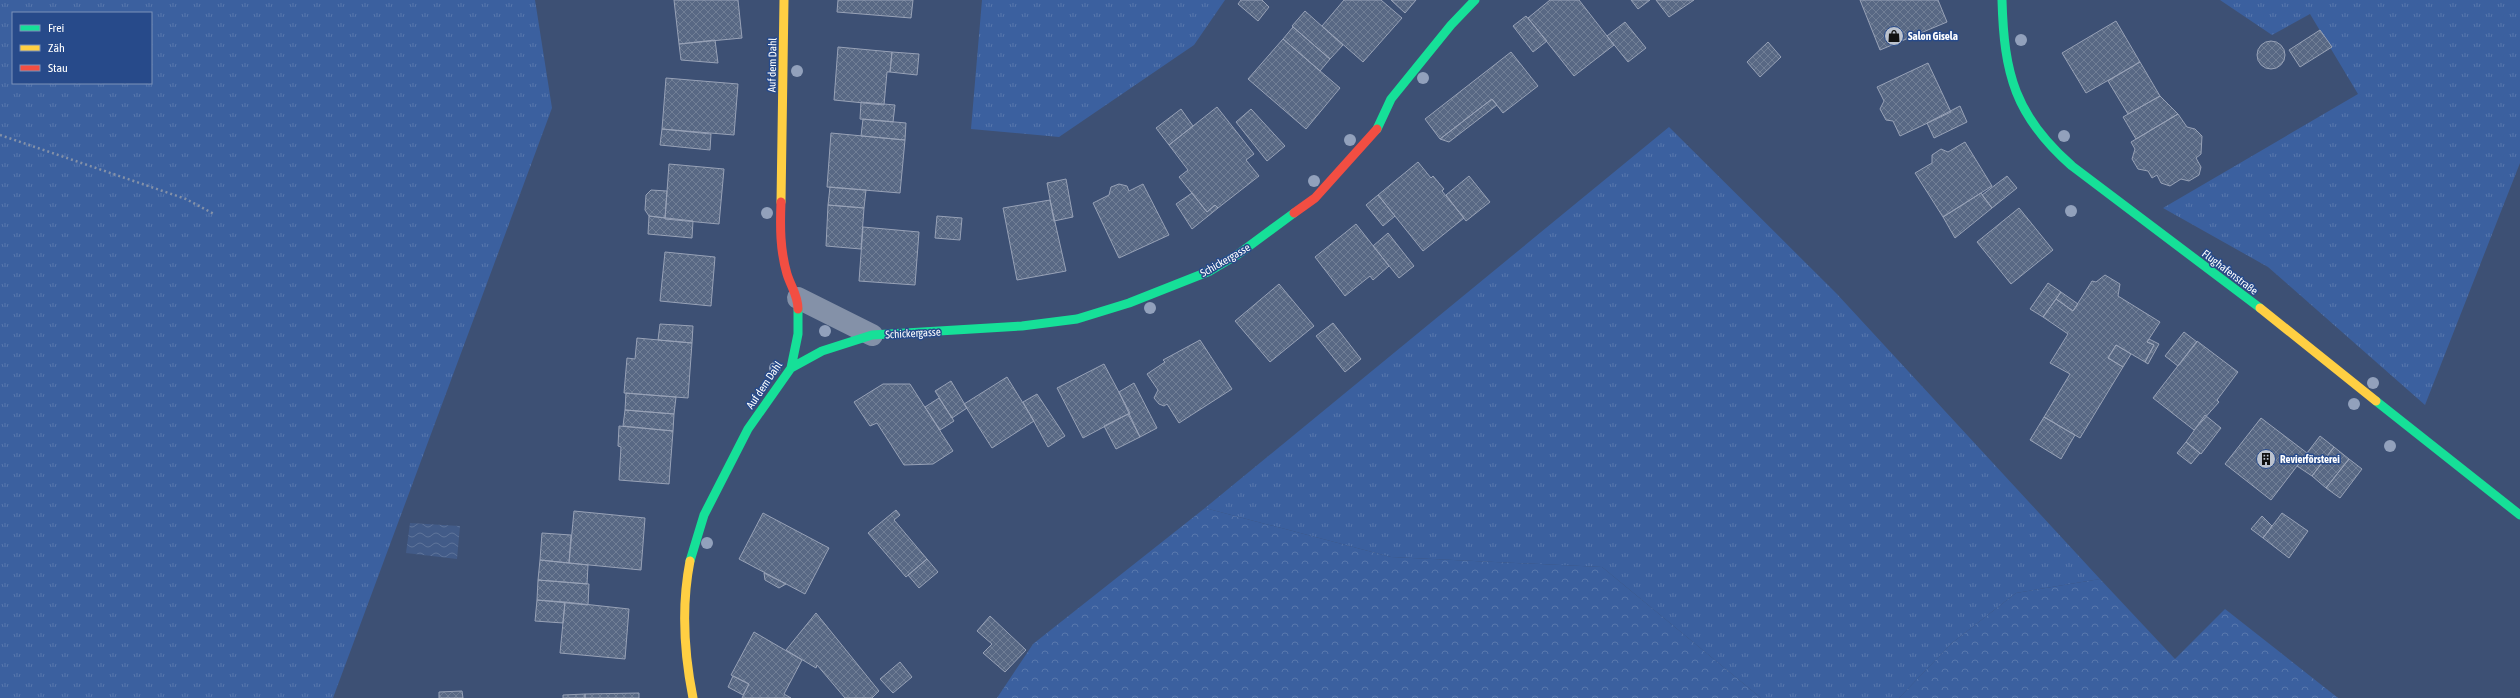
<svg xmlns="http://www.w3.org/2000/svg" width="2520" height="698" viewBox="0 0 2520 698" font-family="'Asap Condensed',sans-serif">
<defs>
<pattern id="grass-tufts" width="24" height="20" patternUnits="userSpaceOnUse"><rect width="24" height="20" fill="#3b609f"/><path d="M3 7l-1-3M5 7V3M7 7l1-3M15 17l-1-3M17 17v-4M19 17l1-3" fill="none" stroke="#5878ad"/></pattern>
<pattern id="forest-crowns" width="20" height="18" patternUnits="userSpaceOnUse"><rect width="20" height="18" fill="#3b609f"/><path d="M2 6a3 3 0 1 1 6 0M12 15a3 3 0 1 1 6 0" fill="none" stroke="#5878ad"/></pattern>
<pattern id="water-waves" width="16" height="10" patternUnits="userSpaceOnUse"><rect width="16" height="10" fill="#425b88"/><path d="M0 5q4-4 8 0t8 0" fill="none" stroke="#5e749a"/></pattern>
<pattern id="building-cross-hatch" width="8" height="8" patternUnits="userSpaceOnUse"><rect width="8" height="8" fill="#586884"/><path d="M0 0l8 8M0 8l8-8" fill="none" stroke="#717f96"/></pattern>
</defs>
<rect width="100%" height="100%" fill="#3d5074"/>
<!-- grass -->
<path fill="url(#grass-tufts)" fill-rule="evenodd" d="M 0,0 L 535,0 L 552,108 L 333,698 L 0,698 ZM 13,13 L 151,13 L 151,83 L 13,83 Z
M 982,0 L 1225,0 L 1194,45 L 1059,137 L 971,129 Z
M 2220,0 L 2520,0 L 2520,163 L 2425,405 L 2268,267 L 2163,208 L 2358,94 L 2310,14 L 2272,35 Z
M 1669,127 L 1836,293 L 2100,579 L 2016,593 L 1952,643 L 1899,698 L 1761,698 L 1602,567 L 1391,557 L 1205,508 Z"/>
<!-- forest -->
<path fill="url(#forest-crowns)" d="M 1205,508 L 1391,557 L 1602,567 L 1761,698 L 997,698 L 1033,644 Z
M 2100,579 L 2175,659 L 2225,609 L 2338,698 L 1899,698 L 1952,643 L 2016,593 Z"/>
<!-- water -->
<path fill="url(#water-waves)" d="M 410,523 L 460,526 L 457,559 L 406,553 Z"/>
<!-- building -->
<path fill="url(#building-cross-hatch)" stroke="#98a2b7" d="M 674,0 L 738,0 L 742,38 L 679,44 Z
M 838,0 L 913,0 L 911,18 L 837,12 Z
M 1241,0 L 1262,0 L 1269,7 L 1258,21 L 1238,4 Z
M 1344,0 L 1381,0 L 1402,18 L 1363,62 L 1322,26 Z
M 1391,0 L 1416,0 L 1405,13 Z
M 1550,0 L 1579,0 L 1614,45 L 1574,76 L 1528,18 Z
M 1631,0 L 1650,0 L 1638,9 Z
M 1656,0 L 1694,0 L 1669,17 Z
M 1860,0 L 1938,0 L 1947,22 L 1880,50 Z
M 1305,11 L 1343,45 L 1330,59 L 1292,26 Z
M 1526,16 L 1547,41 L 1533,52 L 1513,26 Z
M 2116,21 L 2140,62 L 2086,93 L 2062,53 Z
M 1625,22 L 1646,48 L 1628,62 L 1607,36 Z
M 1293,27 L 1330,59 L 1320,71 L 1283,39 Z
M 2320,30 L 2332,47 L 2300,67 L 2289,50 Z
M 1283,39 L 1340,88 L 1306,129 L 1248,79 Z
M 715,40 L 718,63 L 681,60 L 679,44 Z
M2257 55a14 14 0 1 1 28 0a14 14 0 1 1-28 0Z
M 1768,42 L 1781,57 L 1760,77 L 1747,62 Z
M 838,47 L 892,52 L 890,72 L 887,72 L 884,105 L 834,100 Z
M 892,52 L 919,54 L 917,75 L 890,72 Z
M 1511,52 L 1538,86 L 1503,113 L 1492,99 L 1440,139 L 1425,119 Z
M 2140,62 L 2160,96 L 2128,114 L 2108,81 Z
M 1928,63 L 1951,112 L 1900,136 L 1893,121 L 1886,120 L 1880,109 L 1884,101 L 1877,87 Z
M 666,78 L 738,84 L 734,135 L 662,129 Z
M 2160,96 L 2178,114 L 2136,139 L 2123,117 Z
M 1492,99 L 1497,105 L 1449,142 L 1440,139 Z
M 861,102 L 895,105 L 893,122 L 860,119 Z
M 1960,106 L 1967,122 L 1934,138 L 1927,123 Z
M 1217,107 L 1254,154 L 1246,160 L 1259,176 L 1218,208 L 1215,205 L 1207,212 L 1179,177 L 1188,170 L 1169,145 Z
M 1181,109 L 1193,126 L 1169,145 L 1156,128 Z
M 1251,109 L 1285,146 L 1267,161 L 1236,122 Z
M 2178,114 L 2187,127 L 2195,129 L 2202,136 L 2201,154 L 2196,158 L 2201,167 L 2199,175 L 2189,181 L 2181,179 L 2170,186 L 2161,183 L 2157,175 L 2152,178 L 2148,171 L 2138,169 L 2132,159 L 2135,149 L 2131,142 Z
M 863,119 L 906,123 L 905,140 L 861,136 Z
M 662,129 L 711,134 L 710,150 L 660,145 Z
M 831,133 L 905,140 L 900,193 L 827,187 Z
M 1965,142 L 1992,186 L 1943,217 L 1915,173 L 1932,163 L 1932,155 L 1941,149 L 1948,152 Z
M 1418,162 L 1431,178 L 1433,176 L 1444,189 L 1442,191 L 1464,218 L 1423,251 L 1378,195 Z
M 669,164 L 724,169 L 719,224 L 665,219 Z
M 1469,176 L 1490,202 L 1466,221 L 1446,195 Z
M 2007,176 L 2017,188 L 1992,208 L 1982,195 Z
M 1066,179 L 1073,217 L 1054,221 L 1047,183 Z
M 1119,184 L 1127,186 L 1129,191 L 1143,184 L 1169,235 L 1119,258 L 1093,203 L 1109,195 L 1111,187 Z
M 830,187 L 866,190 L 864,208 L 828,205 Z
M 651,190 L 667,191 L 665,218 L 649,216 L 645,210 L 646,195 Z
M 1192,193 L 1207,212 L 1215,205 L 1218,208 L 1192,229 L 1176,204 Z
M 1981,193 L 1992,208 L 1955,238 L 1943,217 Z
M 1378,195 L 1395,216 L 1383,226 L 1366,205 Z
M 1050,200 L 1066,271 L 1017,280 L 1003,208 Z
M 828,205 L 864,208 L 861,249 L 826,246 Z
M 2019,208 L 2053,250 L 2011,284 L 1977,242 Z
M 649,216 L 693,221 L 692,238 L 648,234 Z
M 937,216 L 962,218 L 960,240 L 935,238 Z
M 1356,224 L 1389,266 L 1373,280 L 1370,276 L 1345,296 L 1315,257 Z
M 863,227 L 919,232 L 915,285 L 859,281 Z
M 1388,233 L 1414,266 L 1399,278 L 1373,246 Z
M 665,252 L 715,257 L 711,306 L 660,301 Z
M 2105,275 L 2120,284 L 2118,296 L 2160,322 L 2147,342 L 2154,345 L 2145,362 L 2116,345 L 2108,358 L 2123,367 L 2080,438 L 2044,417 L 2070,374 L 2050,363 L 2068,334 L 2043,317 L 2056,299 L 2073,311 L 2092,281 L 2096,282 Z
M 2048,283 L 2061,292 L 2043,317 L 2030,309 Z
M 1279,284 L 1314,326 L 1270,362 L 1235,321 Z
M 2061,292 L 2078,304 L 2073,311 L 2056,299 Z
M 1333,323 L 1361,359 L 1345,372 L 1316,336 Z
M 660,324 L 693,326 L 692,343 L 658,340 Z
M 2184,332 L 2197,342 L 2178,366 L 2165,356 Z
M 637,338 L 692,343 L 688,398 L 624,393 L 627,358 L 635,359 Z
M 2149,339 L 2159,344 L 2148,364 L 2145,362 L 2154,345 L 2147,342 Z
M 1200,340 L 1232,389 L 1179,423 L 1167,404 L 1164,406 L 1159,404 L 1154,398 L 1158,390 L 1147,374 L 1165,362 L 1163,360 Z
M 2197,341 L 2238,372 L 2217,400 L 2219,402 L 2194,430 L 2153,398 Z
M 2116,345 L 2131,354 L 2123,367 L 2108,358 Z
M 1104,364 L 1130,413 L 1083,438 L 1057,388 Z
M 1007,377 L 1034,421 L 992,448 L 964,404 Z
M 951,381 L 967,408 L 952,418 L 935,391 Z
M 1134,383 L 1157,428 L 1140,437 L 1119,392 Z
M 883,384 L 910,384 L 953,451 L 933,464 L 904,465 L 877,423 L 870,426 L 854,402 Z
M 626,393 L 676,397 L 674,414 L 625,410 Z
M 1037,394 L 1065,436 L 1048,447 L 1023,402 Z
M 939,398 L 954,421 L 940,430 L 925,407 Z
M 625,410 L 674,414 L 673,431 L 623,426 Z
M 1128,414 L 1140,437 L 1116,449 L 1104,426 Z
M 2205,415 L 2221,428 L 2201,454 L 2186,442 Z
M 2044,417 L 2075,435 L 2061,459 L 2030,440 Z
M 2261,418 L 2307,453 L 2271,500 L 2225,464 Z
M 619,426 L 673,431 L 669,484 L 619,480 L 621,447 L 618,446 Z
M 2320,436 L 2334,447 L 2312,476 L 2297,466 Z
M 2186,442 L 2200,453 L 2191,464 L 2177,453 Z
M 2334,447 L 2349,459 L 2326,488 L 2312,476 Z
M 2349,459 L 2362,469 L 2340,498 L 2326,488 Z
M 896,510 L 900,515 L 894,520 L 927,559 L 906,577 L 868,533 Z
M 574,511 L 645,518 L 641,570 L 569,563 Z
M 763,513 L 829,548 L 805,594 L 739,559 Z
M 2282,513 L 2308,531 L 2289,558 L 2263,538 Z
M 2262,516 L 2272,526 L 2263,538 L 2251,529 Z
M 542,533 L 571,535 L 569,563 L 540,560 Z
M 927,559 L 938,572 L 919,588 L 908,575 Z
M 540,560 L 588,565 L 587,584 L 538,580 Z
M 764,573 L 786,584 L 779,588 L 765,580 Z
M 538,580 L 589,584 L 588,605 L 537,600 Z
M 537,600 L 565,602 L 563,623 L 535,621 Z
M 565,602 L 629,609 L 625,659 L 560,653 Z
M 816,613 L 879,691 L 872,698 L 845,698 L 817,665 L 816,668 L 786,650 Z
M 990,616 L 1026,650 L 1005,672 L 983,653 L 992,644 L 977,631 Z
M 754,632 L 802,660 L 784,694 L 791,698 L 742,698 L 749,684 L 731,675 Z
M 900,662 L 912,677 L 893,693 L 880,679 Z
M 733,676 L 749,684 L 743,695 L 728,687 Z
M 462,691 L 463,698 L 439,698 L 439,692 Z
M 639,693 L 639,698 L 585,698 L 585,694 Z
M 585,694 L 585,698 L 563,698 L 563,695 Z"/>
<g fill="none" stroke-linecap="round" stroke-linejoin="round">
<!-- path -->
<path stroke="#8491a8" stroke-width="2.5" stroke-dasharray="2 3" stroke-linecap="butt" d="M 0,135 L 186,199 L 214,214"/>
<!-- street -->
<path stroke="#8491a8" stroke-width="22" d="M 798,298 L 872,335"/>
<!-- fast -->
<path stroke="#16e098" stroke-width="9" d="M 2002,0 C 2004,74 2015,116 2072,166 L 2260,308
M 1377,129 L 1391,99 L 1451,25 L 1475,0
M 791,368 L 822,351 L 872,335 L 1022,326 L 1077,319 L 1129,303 L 1210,271 L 1237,255 L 1294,213
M 2376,401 L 2520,515
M 690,561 L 704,515 L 748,429 L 791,368 L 798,334 L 798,309"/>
<!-- slow -->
<path stroke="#ffcf43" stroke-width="9" d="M 781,202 L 784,0
M 2260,308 L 2376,401
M 690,561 C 681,607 684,653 693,698"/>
<!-- jam -->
<path stroke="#f24e42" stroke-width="9" d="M 781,202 C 780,227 780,250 787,274 C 791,287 798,295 798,309
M 1294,213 L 1315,198 L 1377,129"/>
</g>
<!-- trees -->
<g fill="#92a1bc">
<circle cx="2021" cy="40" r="6"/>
<circle cx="797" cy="71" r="6"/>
<circle cx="1423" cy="78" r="6"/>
<circle cx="2064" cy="136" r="6"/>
<circle cx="1350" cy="140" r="6"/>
<circle cx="1314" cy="181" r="6"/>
<circle cx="2071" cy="211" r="6"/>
<circle cx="767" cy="213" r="6"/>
<circle cx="1150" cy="308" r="6"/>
<circle cx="825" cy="331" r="6"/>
<circle cx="775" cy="368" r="6"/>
<circle cx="2373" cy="383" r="6"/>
<circle cx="2354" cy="404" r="6"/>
<circle cx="2390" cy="446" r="6"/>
<circle cx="707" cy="543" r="6"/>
</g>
<!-- icons -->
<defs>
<g id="shop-disc" transform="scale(1)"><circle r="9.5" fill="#bbc2ce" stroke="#274a8a"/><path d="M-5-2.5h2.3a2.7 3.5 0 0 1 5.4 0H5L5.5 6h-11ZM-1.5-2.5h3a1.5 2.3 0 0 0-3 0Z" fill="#111"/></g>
<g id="building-disc" transform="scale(1)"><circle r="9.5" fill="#bbc2ce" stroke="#274a8a"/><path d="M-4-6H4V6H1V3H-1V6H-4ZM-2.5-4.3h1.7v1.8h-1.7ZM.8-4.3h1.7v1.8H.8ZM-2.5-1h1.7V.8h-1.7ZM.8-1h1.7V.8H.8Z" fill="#111"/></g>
</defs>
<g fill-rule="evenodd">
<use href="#shop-disc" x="1894" y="36"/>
<use href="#building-disc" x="2266" y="459"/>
</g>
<g text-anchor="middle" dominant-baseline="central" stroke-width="3" stroke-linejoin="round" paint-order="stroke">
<!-- poi labels -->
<g font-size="11" font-weight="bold" fill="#fff" stroke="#274a8a" text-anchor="start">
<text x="1908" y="36">Salon Gisela</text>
<text x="2280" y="459">Revierförsterei</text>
</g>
<!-- street labels -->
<g font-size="11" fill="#fff" stroke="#274a8a">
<text transform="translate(772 65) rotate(-89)">Auf dem Dahl</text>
<text transform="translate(1225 260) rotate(-30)">Schickergasse</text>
<text transform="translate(2230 272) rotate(37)">Flughafenstraße</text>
<text transform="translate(913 333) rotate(-3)">Schickergasse</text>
<text transform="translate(764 385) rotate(-56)">Auf dem Dahl</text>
</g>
</g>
<!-- legend -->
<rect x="12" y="12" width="140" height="72" fill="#274a8a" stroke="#7d92b9"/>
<rect x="20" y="25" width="20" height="6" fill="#16e098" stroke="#7d92b9"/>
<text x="48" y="32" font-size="12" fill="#ffffff">Frei</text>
<rect x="20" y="45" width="20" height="6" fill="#ffcf43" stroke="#7d92b9"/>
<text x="48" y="52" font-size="12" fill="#ffffff">Zäh</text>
<rect x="20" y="65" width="20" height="6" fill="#f24e42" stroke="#7d92b9"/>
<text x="48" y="72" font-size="12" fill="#ffffff">Stau</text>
</svg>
